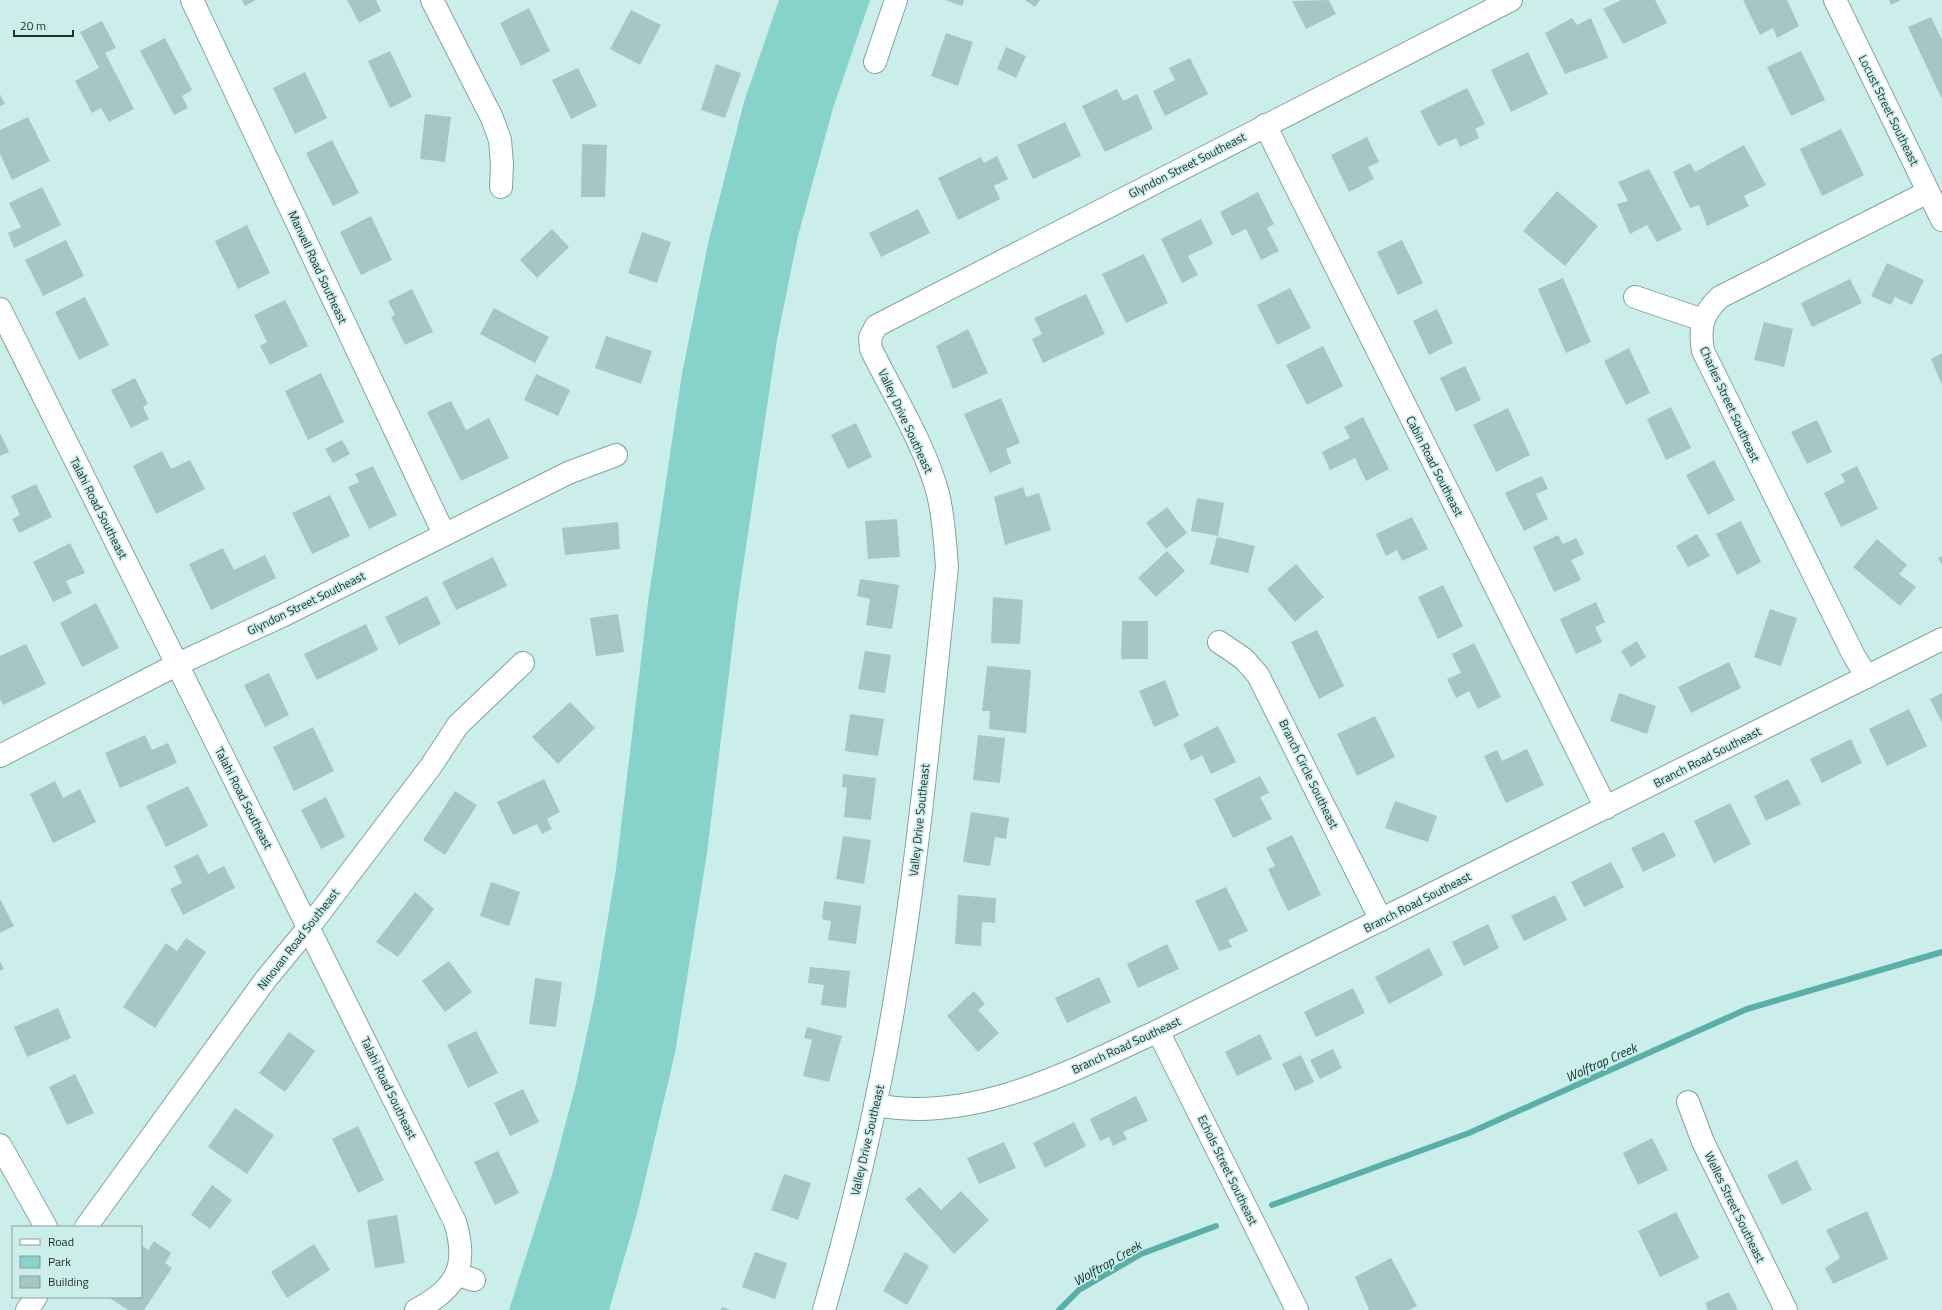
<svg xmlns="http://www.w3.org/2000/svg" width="1942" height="1310" viewBox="0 0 1942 1310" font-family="'Titillium Web',sans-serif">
<rect width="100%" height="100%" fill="#cceeea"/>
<!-- green -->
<path fill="#87d2ca" d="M 779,0 L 870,0 L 833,108 L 798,236 L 777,340 L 738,600 L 707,853 L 675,1053 L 637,1214 L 609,1310 L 509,1310 L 552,1175 L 576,1084 L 594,1001 L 616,869 L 648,602 L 682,374 L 709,239 L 744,102 Z"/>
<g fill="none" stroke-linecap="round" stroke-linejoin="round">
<!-- stream -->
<path stroke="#5ab0a8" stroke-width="6" d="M 1272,1205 L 1469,1133 L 1747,1009 L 1942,952
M 1059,1310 L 1079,1290 L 1141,1254 L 1216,1226"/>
</g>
<!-- building -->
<path fill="#a5c7c3" d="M 242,0 L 256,0 L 245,6 Z
M 347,0 L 376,0 L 381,11 L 359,23 Z
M 945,0 L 964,0 L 962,6 Z
M 1025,0 L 1040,0 L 1035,7 Z
M 1329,0 L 1336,14 L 1306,29 L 1292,1 Z
M 1621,0 L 1655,0 L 1667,23 L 1623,44 L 1603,9 Z
M 1743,0 L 1787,0 L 1799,26 L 1777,38 L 1773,28 L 1760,35 Z
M 1889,0 L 1901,0 L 1891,5 Z
M 529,8 L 550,51 L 521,66 L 500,23 Z
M 631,10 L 661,25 L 640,65 L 610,49 Z
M 1931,17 L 1942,40 L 1942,99 L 1908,27 Z
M 1572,18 L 1577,25 L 1591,18 L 1608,58 L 1565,74 L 1545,33 Z
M 102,21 L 116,48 L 105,53 L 134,109 L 109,122 L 101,108 L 92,113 L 75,81 L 99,68 L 80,32 Z
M 946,33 L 973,42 L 958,86 L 931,76 Z
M 165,38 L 192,90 L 182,96 L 188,108 L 174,115 L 140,51 Z
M 1006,47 L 1026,56 L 1016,78 L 997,69 Z
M 390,51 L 412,97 L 390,108 L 368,61 Z
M 1801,51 L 1825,100 L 1791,116 L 1767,67 Z
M 1528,52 L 1548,94 L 1511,112 L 1491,70 Z
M 1190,58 L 1208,94 L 1165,116 L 1153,91 L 1175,80 L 1169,68 Z
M 716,64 L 741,73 L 725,118 L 701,110 Z
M 578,68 L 597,106 L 571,119 L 552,80 Z
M 305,72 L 327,118 L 295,134 L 273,88 Z
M 1467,88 L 1485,124 L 1475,129 L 1479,138 L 1460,147 L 1456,138 L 1438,146 L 1420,111 Z
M 1117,89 L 1123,101 L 1137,94 L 1153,129 L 1105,152 L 1082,106 Z
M 0,94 L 5,104 L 0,106 Z
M 425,114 L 451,117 L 445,162 L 420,159 Z
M 28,117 L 50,161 L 12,180 L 0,154 L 0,130 Z
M 1065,122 L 1081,156 L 1033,179 L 1017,145 Z
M 1841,129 L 1864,175 L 1822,196 L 1800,149 Z
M 1367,137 L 1379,162 L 1368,167 L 1374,179 L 1349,192 L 1331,155 Z
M 332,140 L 359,193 L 333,206 L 306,153 Z
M 582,144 L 607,145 L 605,197 L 581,197 Z
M 1744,145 L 1766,185 L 1744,196 L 1749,206 L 1707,226 L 1699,205 L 1690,208 L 1673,172 L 1690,163 L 1695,172 Z
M 997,156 L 1008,179 L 994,186 L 1000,199 L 958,220 L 938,178 L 981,157 L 984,163 Z
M 1649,169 L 1682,230 L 1657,242 L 1647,225 L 1630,234 L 1617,204 L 1628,201 L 1618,182 Z
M 42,187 L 61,225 L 14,248 L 8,233 L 21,227 L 9,203 Z
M 1557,191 L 1598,226 L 1565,266 L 1523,231 Z
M 1258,192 L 1274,224 L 1267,228 L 1279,251 L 1261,260 L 1246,229 L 1232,236 L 1220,212 Z
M 918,209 L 930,233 L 881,257 L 869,233 Z
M 371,216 L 392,260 L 361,275 L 340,232 Z
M 1201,219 L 1213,244 L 1188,256 L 1198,275 L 1182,283 L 1161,239 Z
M 247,225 L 270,273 L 238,289 L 215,241 Z
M 552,229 L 569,247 L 537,278 L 520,260 Z
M 642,232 L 671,242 L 657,283 L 628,273 Z
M 66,240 L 84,276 L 43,296 L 25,260 Z
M 1402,240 L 1423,283 L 1398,295 L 1377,252 Z
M 1144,254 L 1168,303 L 1126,323 L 1102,274 Z
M 1887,263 L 1924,280 L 1912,305 L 1895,297 L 1891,305 L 1871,296 Z
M 1563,278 L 1591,342 L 1566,353 L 1538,289 Z
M 1850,279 L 1862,303 L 1812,327 L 1801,303 Z
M 1290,288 L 1311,328 L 1277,345 L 1257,305 Z
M 412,289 L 433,332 L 405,345 L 391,317 L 395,315 L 388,301 Z
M 1086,294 L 1105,334 L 1043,363 L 1032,339 L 1042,334 L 1034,318 Z
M 85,297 L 109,345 L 79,360 L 55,312 Z
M 285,300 L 308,346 L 270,365 L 260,346 L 267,342 L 254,315 Z
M 494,308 L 549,337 L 535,363 L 480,334 Z
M 1437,309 L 1453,343 L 1429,355 L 1413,321 Z
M 1764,322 L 1793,329 L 1784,367 L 1754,360 Z
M 968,329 L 988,373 L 953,389 L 936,346 Z
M 606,336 L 652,351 L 641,384 L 595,368 Z
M 1323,346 L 1343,386 L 1307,405 L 1286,365 Z
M 1629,348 L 1650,393 L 1626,405 L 1604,361 Z
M 1942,353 L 1942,385 L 1931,359 Z
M 1465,366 L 1481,400 L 1456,412 L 1440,378 Z
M 321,373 L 344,422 L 308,440 L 285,391 Z
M 536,374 L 570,390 L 558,416 L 524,400 Z
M 135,378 L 148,404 L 143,407 L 149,419 L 131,428 L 111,390 Z
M 1001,398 L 1020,443 L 1006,449 L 1011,463 L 990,473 L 964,414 Z
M 451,401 L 466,430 L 489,418 L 509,458 L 461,481 L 427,412 Z
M 1671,407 L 1691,448 L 1666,460 L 1647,419 Z
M 1508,408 L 1530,455 L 1496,472 L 1473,425 Z
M 1363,417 L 1389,469 L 1366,481 L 1355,458 L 1330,470 L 1322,452 L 1350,438 L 1344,427 Z
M 1817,420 L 1832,452 L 1807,464 L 1791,432 Z
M 856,423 L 872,457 L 848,469 L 831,435 Z
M 0,433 L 9,452 L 0,456 Z
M 342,440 L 350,454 L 333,463 L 325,449 Z
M 162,451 L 171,469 L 190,460 L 205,489 L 156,514 L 133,466 Z
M 1714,460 L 1735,500 L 1708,515 L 1686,475 Z
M 373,466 L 397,515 L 369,529 L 348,487 L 359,482 L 355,474 Z
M 1857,466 L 1878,509 L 1841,527 L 1824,493 L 1845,482 L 1841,474 Z
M 1542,476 L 1548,489 L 1536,494 L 1548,519 L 1524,531 L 1505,493 Z
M 36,484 L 52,517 L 19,533 L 12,519 L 20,515 L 11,496 Z
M 1023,487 L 1026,497 L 1039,493 L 1051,530 L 1005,545 L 994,497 Z
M 330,495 L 350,536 L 312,554 L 292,513 Z
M 1197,498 L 1224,503 L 1218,536 L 1191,531 Z
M 1167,507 L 1187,533 L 1166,549 L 1146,523 Z
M 1412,517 L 1428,549 L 1402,561 L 1397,550 L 1386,556 L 1376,534 Z
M 897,519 L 900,557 L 868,559 L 865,521 Z
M 1741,521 L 1761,562 L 1737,575 L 1716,534 Z
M 618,522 L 620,549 L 565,555 L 562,528 Z
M 1697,534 L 1710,556 L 1688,567 L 1676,546 Z
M 1558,535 L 1563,544 L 1576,538 L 1584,554 L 1571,560 L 1581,580 L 1554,592 L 1533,547 Z
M 1217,537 L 1255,546 L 1248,573 L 1210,564 Z
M 1877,539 L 1907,565 L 1899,574 L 1916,587 L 1900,606 L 1853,567 Z
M 70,543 L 85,573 L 66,581 L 72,593 L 53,602 L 33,562 Z
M 223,548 L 234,570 L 265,555 L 276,578 L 211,610 L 189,564 Z
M 1167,551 L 1185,571 L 1156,597 L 1138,578 Z
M 1942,556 L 1942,565 L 1938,558 Z
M 493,557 L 507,586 L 456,610 L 442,582 Z
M 1296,564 L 1324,597 L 1295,622 L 1267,589 Z
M 860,579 L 899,585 L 892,629 L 866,625 L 870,599 L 857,596 Z
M 1443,585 L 1463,626 L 1438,639 L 1418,597 Z
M 427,596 L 441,624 L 399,645 L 385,617 Z
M 993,597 L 1023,600 L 1020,644 L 991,643 Z
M 1596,602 L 1605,622 L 1595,627 L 1602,642 L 1576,654 L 1560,619 Z
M 96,603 L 119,648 L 82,667 L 60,623 Z
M 1770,609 L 1797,618 L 1781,666 L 1754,657 Z
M 618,614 L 624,652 L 596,656 L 590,618 Z
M 1122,621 L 1148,621 L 1148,659 L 1121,659 Z
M 366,624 L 378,650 L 317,680 L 304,654 Z
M 1317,630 L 1344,686 L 1319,699 L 1291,642 Z
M 1637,641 L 1646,657 L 1631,667 L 1621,651 Z
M 1474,643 L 1501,697 L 1478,709 L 1469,691 L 1456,698 L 1447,679 L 1461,673 L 1452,654 Z
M 26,644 L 46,684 L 3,705 L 0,699 L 0,656 Z
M 865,651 L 891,655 L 885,693 L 858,689 Z
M 1729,662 L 1741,688 L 1691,713 L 1678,687 Z
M 987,666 L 1031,670 L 1026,733 L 989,729 L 990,711 L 982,711 Z
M 269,673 L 289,715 L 265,727 L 244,685 Z
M 1165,680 L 1179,716 L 1154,727 L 1139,691 Z
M 1619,693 L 1656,706 L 1647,734 L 1610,721 Z
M 1942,693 L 1942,723 L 1930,699 Z
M 570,702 L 595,728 L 558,764 L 532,737 Z
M 1909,709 L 1927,746 L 1887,766 L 1869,729 Z
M 850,714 L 884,719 L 878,756 L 845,751 Z
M 1375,716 L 1395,757 L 1357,776 L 1337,734 Z
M 1218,726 L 1236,762 L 1211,774 L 1202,755 L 1191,761 L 1183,744 Z
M 313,727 L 334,771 L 294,791 L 273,747 Z
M 145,735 L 152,750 L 168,743 L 177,763 L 120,788 L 105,753 Z
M 978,735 L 1005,738 L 1000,783 L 973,780 Z
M 1851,739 L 1862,763 L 1822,783 L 1810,759 Z
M 1527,749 L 1544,785 L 1506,803 L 1484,756 L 1497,750 L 1502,761 Z
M 843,774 L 876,778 L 871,820 L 844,817 L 847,788 L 842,787 Z
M 1260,776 L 1269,793 L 1260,797 L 1272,819 L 1233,838 L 1214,799 Z
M 544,779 L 560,812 L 547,819 L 552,829 L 542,834 L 537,824 L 513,835 L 497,802 Z
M 1788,779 L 1801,804 L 1766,821 L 1754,796 Z
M 55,781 L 63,798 L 80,789 L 96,822 L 53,843 L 30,794 Z
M 188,786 L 208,826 L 166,847 L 146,806 Z
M 455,791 L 477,805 L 445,855 L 423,840 Z
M 326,797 L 345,837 L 321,849 L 301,810 Z
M 1395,801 L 1437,816 L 1428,842 L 1385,828 Z
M 1730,803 L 1751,844 L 1714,863 L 1694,821 Z
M 971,812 L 1009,818 L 1006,839 L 995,837 L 990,866 L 963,862 Z
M 1664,832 L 1676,856 L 1643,872 L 1631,848 Z
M 1292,835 L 1321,895 L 1288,911 L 1268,869 L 1275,866 L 1266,848 Z
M 843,836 L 871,840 L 864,884 L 836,879 Z
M 198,854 L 208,874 L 224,866 L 235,888 L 183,915 L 170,889 L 182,883 L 174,866 Z
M 1611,862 L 1624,887 L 1584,907 L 1571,882 Z
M 491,882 L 520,892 L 509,926 L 480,916 Z
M 1226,887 L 1248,931 L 1228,940 L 1232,947 L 1219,951 L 1195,901 Z
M 415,892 L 434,909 L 398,957 L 376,942 Z
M 958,895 L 996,898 L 995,923 L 982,922 L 981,946 L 955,944 Z
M 1555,895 L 1567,920 L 1524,941 L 1511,916 Z
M 0,899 L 14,926 L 0,933 Z
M 824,901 L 861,906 L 856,944 L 828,940 L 831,921 L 822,919 Z
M 1488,924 L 1499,948 L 1464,966 L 1452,942 Z
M 186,938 L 206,952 L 155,1028 L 123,1007 L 166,943 L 177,951 Z
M 1167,944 L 1179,969 L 1138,988 L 1127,964 Z
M 1429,948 L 1443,975 L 1389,1004 L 1375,977 Z
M 0,961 L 4,969 L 0,971 Z
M 449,961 L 472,992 L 445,1012 L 422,981 Z
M 810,967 L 850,971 L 846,1008 L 821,1005 L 824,985 L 808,983 Z
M 1099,977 L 1111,1002 L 1067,1023 L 1055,998 Z
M 535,978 L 562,982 L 556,1027 L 529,1024 Z
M 1353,988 L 1365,1013 L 1316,1037 L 1304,1012 Z
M 974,991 L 985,1004 L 978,1010 L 999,1033 L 978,1052 L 947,1016 Z
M 58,1008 L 71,1038 L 27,1057 L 14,1027 Z
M 807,1027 L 842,1036 L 829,1082 L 803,1076 L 812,1040 L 804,1038 Z
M 476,1031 L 498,1073 L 468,1088 L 447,1045 Z
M 289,1032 L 315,1051 L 285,1092 L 259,1073 Z
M 1260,1034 L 1272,1059 L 1237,1076 L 1225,1052 Z
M 1333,1049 L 1342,1068 L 1320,1079 L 1310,1060 Z
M 1301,1055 L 1314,1082 L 1295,1091 L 1282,1064 Z
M 75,1074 L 94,1113 L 67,1125 L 49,1087 Z
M 523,1089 L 539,1122 L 510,1136 L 494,1103 Z
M 1136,1096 L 1148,1121 L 1123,1132 L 1127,1139 L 1113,1146 L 1109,1137 L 1100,1141 L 1090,1119 Z
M 235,1108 L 274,1135 L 247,1174 L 208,1147 Z
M 1074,1122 L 1086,1146 L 1045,1168 L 1033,1143 Z
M 358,1126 L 384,1180 L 358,1193 L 332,1139 Z
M 1652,1138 L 1668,1170 L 1638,1185 L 1623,1153 Z
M 1004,1142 L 1016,1168 L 979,1184 L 967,1158 Z
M 498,1151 L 519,1193 L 495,1205 L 474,1162 Z
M 1797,1160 L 1812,1190 L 1782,1205 L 1767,1175 Z
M 784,1174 L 811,1183 L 798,1220 L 771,1210 Z
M 212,1185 L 232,1200 L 210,1229 L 191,1215 Z
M 920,1187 L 941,1210 L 961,1191 L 989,1220 L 954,1254 L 905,1199 Z
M 1867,1211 L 1888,1259 L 1833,1284 L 1825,1268 L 1840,1258 L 1826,1230 Z
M 1676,1212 L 1699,1258 L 1660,1277 L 1638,1231 Z
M 397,1215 L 405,1263 L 375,1268 L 367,1220 Z
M 154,1241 L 171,1253 L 165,1263 L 172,1268 L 144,1310 L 128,1310 L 108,1297 L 141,1297 L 141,1245 L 148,1250 Z
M 314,1244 L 330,1270 L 287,1298 L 271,1272 Z
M 755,1252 L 787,1263 L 775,1299 L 742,1287 Z
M 905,1252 L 929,1266 L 907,1305 L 883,1291 Z
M 1391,1258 L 1417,1306 L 1409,1310 L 1369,1310 L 1355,1277 Z
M 1729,1292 L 1738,1310 L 1708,1310 L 1705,1303 Z
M 722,1307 L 731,1310 L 721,1310 Z"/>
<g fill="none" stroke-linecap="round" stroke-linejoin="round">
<!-- minor casing -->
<g stroke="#83a39f" stroke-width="24">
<path id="minor" d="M 192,0 L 444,534
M 432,0 L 492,118 L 500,140 L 502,164 L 501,187
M 875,62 L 896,0
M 1265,125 L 1606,808
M 1635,297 L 1703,320
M 0,309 L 455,1222 C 469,1267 456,1289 416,1310
M 1219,642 L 1244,659 L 1258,675 L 1381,920
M 1867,677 L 1854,656 L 1703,351 C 1699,327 1702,314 1720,297 L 1928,192
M 0,756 L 178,664 L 286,614 L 568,473 L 616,455
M 1688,1102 L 1703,1142 L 1786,1310
M 875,1105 C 974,1124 1071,1071 1158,1031
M 0,1145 L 46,1227
M 86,1227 L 266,979 L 309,927 L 431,766 L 458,725 L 523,663
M 456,1274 L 474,1280
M 27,1310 L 36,1297
M 824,1310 C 854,1206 879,1100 896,992 C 919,852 932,709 947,567 C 945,543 944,518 938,494 C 926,447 893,394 871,349 L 870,338 L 876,326 L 1511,0"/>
</g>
<!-- tertiary casing -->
<g stroke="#83a39f" stroke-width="24">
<path id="tertiary" d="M 1835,0 L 1942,220
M 1297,1310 L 1158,1031 L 1942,639"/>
</g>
<!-- minor -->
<use href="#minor" stroke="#fff" stroke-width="22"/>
<!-- tertiary -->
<use href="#tertiary" stroke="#fff" stroke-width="22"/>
</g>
<g text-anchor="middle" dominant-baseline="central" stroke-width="3.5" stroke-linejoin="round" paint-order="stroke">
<!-- street labels -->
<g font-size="12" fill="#1f2c2b" stroke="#cceeea">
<text transform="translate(1889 110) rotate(64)">Locust Street Southeast</text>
<text transform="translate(1187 165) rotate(-27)">Glyndon Street Southeast</text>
<text transform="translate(318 267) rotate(65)">Manvell Road Southeast</text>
<text transform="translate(1730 404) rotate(65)">Charles Street Southeast</text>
<text transform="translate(906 421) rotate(65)">Valley Drive Southeast</text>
<text transform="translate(1435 466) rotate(63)">Cabin Road Southeast</text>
<text transform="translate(99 508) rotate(63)">Talahi Road Southeast</text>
<text transform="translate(306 603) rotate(-26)">Glyndon Street Southeast</text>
<text transform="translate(1707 757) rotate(-27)">Branch Road Southeast</text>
<text transform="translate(1309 774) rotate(64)">Branch Circle Southeast</text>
<text transform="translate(244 798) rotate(63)">Talahi Road Southeast</text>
<text transform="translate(919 820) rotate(-84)">Valley Drive Southeast</text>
<text transform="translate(1417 902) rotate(-27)">Branch Road Southeast</text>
<text transform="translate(298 939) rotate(-52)">Ninovan Road Southeast</text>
<text transform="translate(1126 1045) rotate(-25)">Branch Road Southeast</text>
<text transform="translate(389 1088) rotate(64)">Talahi Road Southeast</text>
<text transform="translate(867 1140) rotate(-77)">Valley Drive Southeast</text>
<text transform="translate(1228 1170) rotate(64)">Echols Street Southeast</text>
<text transform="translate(1735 1207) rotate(64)">Welles Street Southeast</text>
</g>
<!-- water labels -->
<g font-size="13" font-style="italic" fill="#06322e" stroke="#cceeea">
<text transform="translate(1601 1062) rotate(-24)">Wolftrap Creek</text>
<text transform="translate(1107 1263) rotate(-30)">Wolftrap Creek</text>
</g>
</g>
<!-- legend -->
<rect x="12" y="1226" width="130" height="72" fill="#cceeea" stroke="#87a09e"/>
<rect x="20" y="1239" width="20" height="6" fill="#ffffff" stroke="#87a09e"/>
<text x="48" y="1246" font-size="12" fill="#1f2c2b">Road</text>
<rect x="20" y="1256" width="20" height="12" fill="#87d2ca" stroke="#87a09e"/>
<text x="48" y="1266" font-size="12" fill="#1f2c2b">Park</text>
<rect x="20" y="1276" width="20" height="12" fill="#a5c7c3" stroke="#87a09e"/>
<text x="48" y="1286" font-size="12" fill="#1f2c2b">Building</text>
<!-- scale -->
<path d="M14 30v6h59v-6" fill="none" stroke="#1f2c2b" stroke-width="2"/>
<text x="20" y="30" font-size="12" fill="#1f2c2b" stroke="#cceeea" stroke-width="3" paint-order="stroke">20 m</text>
</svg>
